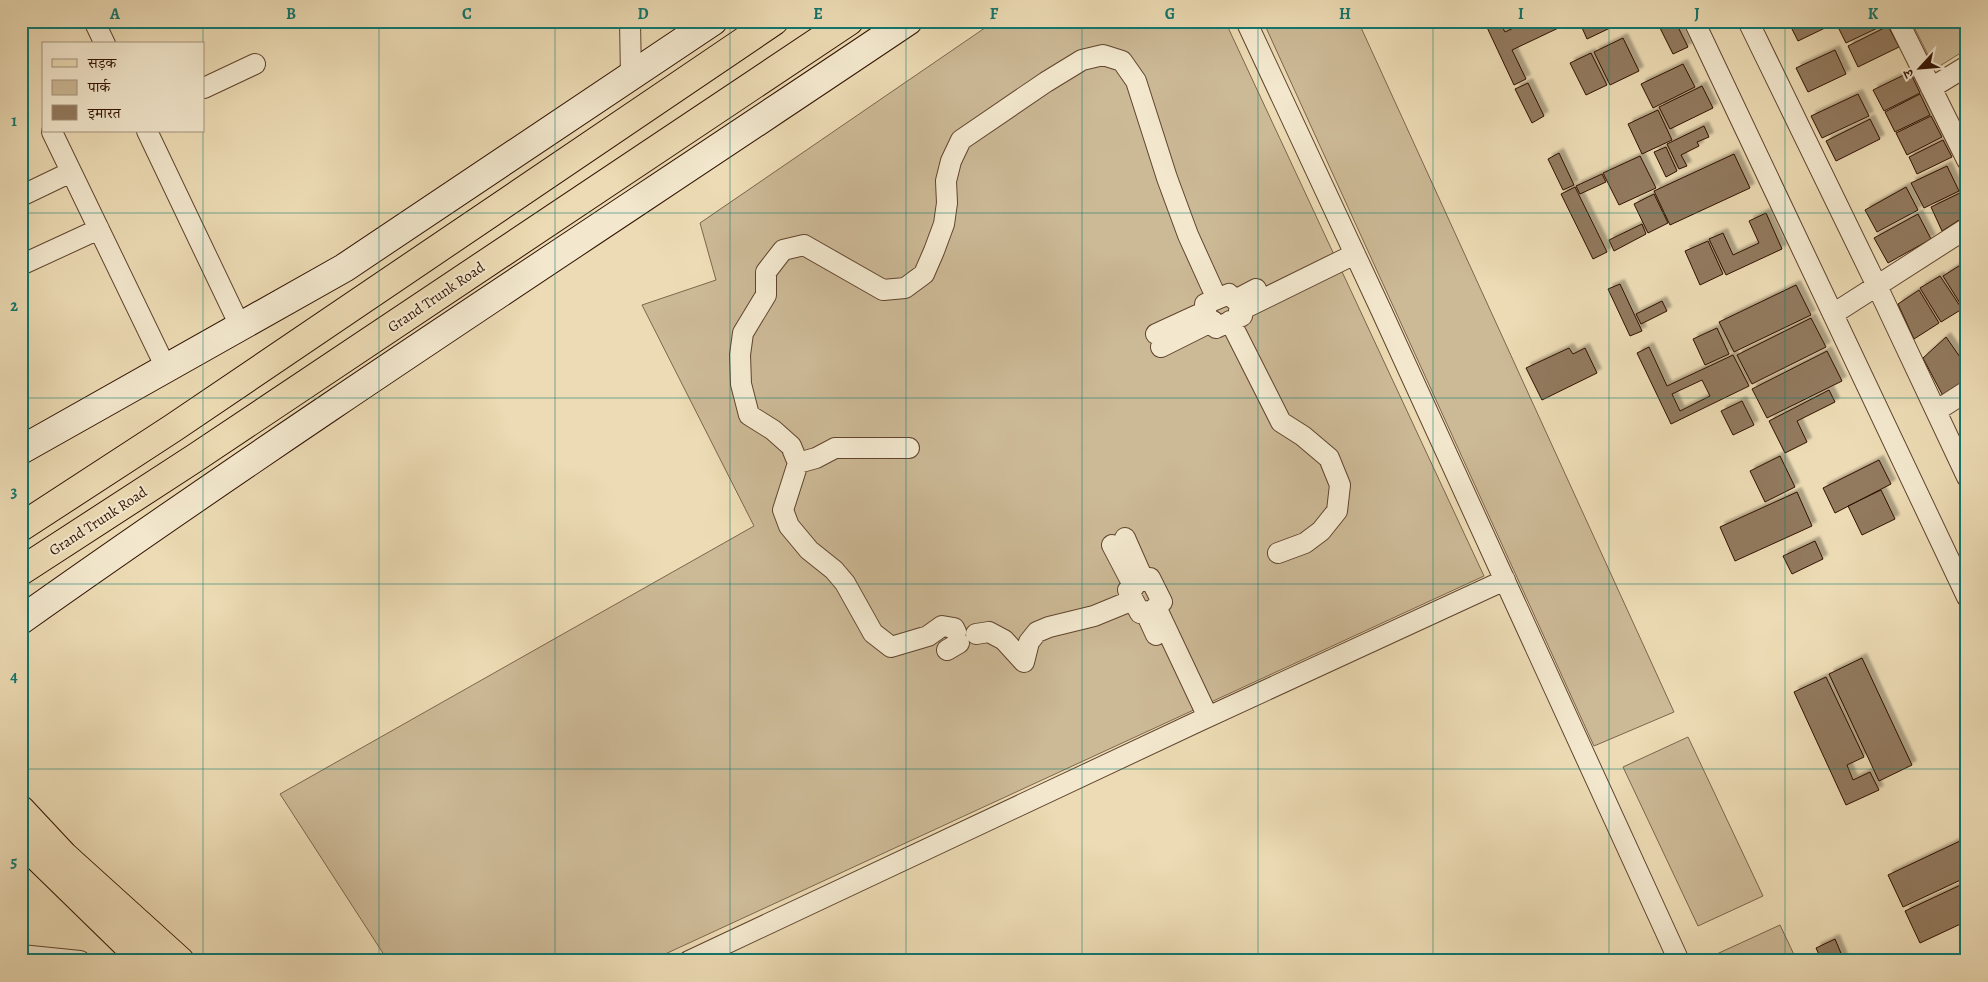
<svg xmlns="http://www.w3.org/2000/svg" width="1988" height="982" viewBox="0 0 1988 982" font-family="Alegreya,'Noto Serif Devanagari',serif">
<defs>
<filter id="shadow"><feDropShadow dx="4.5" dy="-4.5" stdDeviation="1" flood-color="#0004"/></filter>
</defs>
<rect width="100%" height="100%" fill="#ecdbb4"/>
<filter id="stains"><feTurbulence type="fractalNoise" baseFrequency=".004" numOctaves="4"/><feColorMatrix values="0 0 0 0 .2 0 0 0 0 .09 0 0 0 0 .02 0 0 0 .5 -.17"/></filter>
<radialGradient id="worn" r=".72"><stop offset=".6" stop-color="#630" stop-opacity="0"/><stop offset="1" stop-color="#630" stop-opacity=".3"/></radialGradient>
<!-- green -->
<path fill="#ccb996" stroke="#7e654c" d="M 995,21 L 1225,21 L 1484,576 L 650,961 L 388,961 L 280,794 L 754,526 L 642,305 L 716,280 L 700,223 Z
M 1263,21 L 1358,21 L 1674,712 L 1594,746 Z
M 1911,21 L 1967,21 L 1967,49 L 1935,69 Z
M 1688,737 L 1763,896 L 1698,926 L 1623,767 Z
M 1780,925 L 1797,961 L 1710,961 L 1708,958 Z"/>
<!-- building -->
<path fill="#927a5e" stroke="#311101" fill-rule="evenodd" filter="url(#shadow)" d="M 1484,21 L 1499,21 L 1505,32 L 1528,21 L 1571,22 L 1512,50 L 1526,79 L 1514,85 Z
M 1579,21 L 1607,21 L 1610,28 L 1587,39 Z
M 1663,21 L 1675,21 L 1688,47 L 1673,54 L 1658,24 Z
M 1788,21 L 1824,21 L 1827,27 L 1798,41 Z
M 1835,21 L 1887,21 L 1888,23 L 1846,43 Z
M 1888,26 L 1899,47 L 1858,67 L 1848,46 Z
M 1623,38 L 1639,71 L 1610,85 L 1594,52 Z
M 1835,50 L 1846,74 L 1808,92 L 1796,68 Z
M 1591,53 L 1607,85 L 1586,95 L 1570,63 Z
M 1683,64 L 1695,87 L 1653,108 L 1641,84 Z
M 1910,72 L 1920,93 L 1884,111 L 1873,90 Z
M 1528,83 L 1544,116 L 1532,123 L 1515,89 Z
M 1702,86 L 1713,108 L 1670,129 L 1659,107 Z
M 1858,94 L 1869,116 L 1822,138 L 1811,116 Z
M 1920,94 L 1930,115 L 1895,132 L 1885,112 Z
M 1658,110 L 1672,140 L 1642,154 L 1628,124 Z
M 1931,116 L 1942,137 L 1907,155 L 1896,133 Z
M 1870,119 L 1880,139 L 1836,161 L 1826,141 Z
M 1704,126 L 1709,137 L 1697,142 L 1699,146 L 1681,155 L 1687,166 L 1679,169 L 1667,144 Z
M 1943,140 L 1952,157 L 1917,174 L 1909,157 Z
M 1666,147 L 1677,171 L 1666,177 L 1654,152 Z
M 1559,153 L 1574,185 L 1563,190 L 1548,159 Z
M 1734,154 L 1750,188 L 1670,225 L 1654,191 Z
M 1640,156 L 1656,188 L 1619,205 L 1603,173 Z
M 1947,166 L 1959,191 L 1924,208 L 1911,183 Z
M 1602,174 L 1606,182 L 1580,194 L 1576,186 Z
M 1575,187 L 1607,252 L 1593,259 L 1561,194 Z
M 1906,187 L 1918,210 L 1877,232 L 1865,210 Z
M 1966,190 L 1967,215 L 1942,231 L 1931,207 Z
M 1654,194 L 1668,223 L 1648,233 L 1634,204 Z
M 1766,213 L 1782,249 L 1726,275 L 1709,239 L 1723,233 L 1733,255 L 1759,243 L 1749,221 Z
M 1918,214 L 1931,239 L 1888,263 L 1874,238 Z
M 1642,224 L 1646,234 L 1614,251 L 1609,240 Z
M 1708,241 L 1723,274 L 1700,285 L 1685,251 Z
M 1962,264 L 1967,271 L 1967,305 L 1963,308 L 1943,276 Z
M 1940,276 L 1962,309 L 1941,322 L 1920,288 Z
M 1620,284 L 1642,331 L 1630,336 L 1608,289 Z
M 1796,285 L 1811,315 L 1734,352 L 1719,322 Z
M 1919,290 L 1939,323 L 1914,339 L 1898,304 Z
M 1662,301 L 1667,311 L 1641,324 L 1636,314 Z
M 1811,318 L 1826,347 L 1752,384 L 1737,355 Z
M 1717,328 L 1729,354 L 1705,365 L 1693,339 Z
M 1946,337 L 1967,367 L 1967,380 L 1943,396 L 1923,358 Z
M 1649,347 L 1667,386 L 1733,355 L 1749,386 L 1671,424 L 1637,353 ZM 1702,380 L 1710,396 L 1680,411 L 1672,394 Z
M 1569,348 L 1573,354 L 1585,348 L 1597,373 L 1542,400 L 1526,368 Z
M 1827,351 L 1842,381 L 1767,418 L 1752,389 Z
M 1829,390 L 1835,402 L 1797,421 L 1807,442 L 1785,453 L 1769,421 Z
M 1742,401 L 1754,425 L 1733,435 L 1721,411 Z
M 1780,456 L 1795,487 L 1765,502 L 1750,471 Z
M 1879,460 L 1891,484 L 1835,513 L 1823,488 Z
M 1881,490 L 1895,519 L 1862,535 L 1848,506 Z
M 1797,492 L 1812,526 L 1735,561 L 1720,527 Z
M 1815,541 L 1823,559 L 1792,574 L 1783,556 Z
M 1862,658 L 1912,765 L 1879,781 L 1829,674 Z
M 1826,677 L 1864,757 L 1847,765 L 1853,780 L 1870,772 L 1879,790 L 1846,805 L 1794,692 Z
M 1960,841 L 1967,856 L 1967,877 L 1903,907 L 1888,875 Z
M 1967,882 L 1967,921 L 1920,943 L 1905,911 Z
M 1835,939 L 1843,958 L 1838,961 L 1822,961 L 1816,948 Z"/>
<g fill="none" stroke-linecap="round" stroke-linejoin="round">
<!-- street casing -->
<g stroke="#60442e" stroke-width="22">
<path id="street" d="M 94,21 L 105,44
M 630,21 L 631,77
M 1246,21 L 1381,310 L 1679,961
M 1694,21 L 1967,597
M 1748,21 L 1877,286 L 1967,477
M 1898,21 L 1967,160
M 204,88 L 255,64
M 1931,88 L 1967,66
M 147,131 L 240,326
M 52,132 L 166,368
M 21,196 L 71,172
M 21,265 L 99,229
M 1833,314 L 1967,228
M 1230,321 L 1281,422 L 1303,436 L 1329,458 L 1340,485 L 1337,511 L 1321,531 L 1305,543 L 1278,553
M 1156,334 L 1206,311 L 1205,304 L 1229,294 L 1235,300 L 1256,289
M 1161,347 L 1213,321 L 1216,328 L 1242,316 L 1239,311 L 1355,254
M 1936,411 L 1967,391
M 909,448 L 835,448 L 816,458 L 798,463 L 791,446 L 773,430 L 749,415 L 741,384 L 740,355 L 743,333 L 766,295 L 766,272 L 783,250 L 804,245 L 883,290 L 905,288 L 924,274 L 934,251 L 944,224 L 947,203 L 946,181 L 951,161 L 961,140 L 1046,82 L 1082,60 L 1103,55 L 1122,61 L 1136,81 L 1167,178 L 1188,235 L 1217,299
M 798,463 L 783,510 L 789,526 L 809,550 L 834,570 L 845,583 L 873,633 L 891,647 L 928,636 L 942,626 L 954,628 L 956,632
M 1125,538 L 1144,581 L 1150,578 L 1162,602 L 1156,607 L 1208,717
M 1112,545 L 1134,587 L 1128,590 L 1140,613 L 1145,611 L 1156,635
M 976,634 L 989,632 L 1004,640 L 1024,662 L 1029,642 L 1037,632 L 1049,627 L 1094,616 L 1133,600
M 947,650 L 959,643
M 21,955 L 80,961
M 689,961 L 1197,722 L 1505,580"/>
</g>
<!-- secondary casing -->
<g stroke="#311101" stroke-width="30">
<path id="secondary" d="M 21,450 L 344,268 L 713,21
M 21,620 C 312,414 612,220 908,21"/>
</g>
<!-- primary casing -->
<g stroke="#311101" stroke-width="30">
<path id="primary" d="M 21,810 L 64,856 L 180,961
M 21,841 L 144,961"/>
</g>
<!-- highway casing -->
<g stroke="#311101" stroke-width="30">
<path id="highway" d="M 21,527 L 173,428 L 774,21
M 21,571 L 195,458 L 849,21"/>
</g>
<!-- street -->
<use href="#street" stroke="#f3e8ce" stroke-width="20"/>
<!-- secondary -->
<use href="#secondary" stroke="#f3e8ce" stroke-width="28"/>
<!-- primary -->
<use href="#primary" stroke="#ecdbb4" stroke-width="28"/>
<!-- highway -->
<use href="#highway" stroke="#ecdbb4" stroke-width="28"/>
</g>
<!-- grid -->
<path fill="none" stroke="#0f766e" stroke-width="1" stroke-opacity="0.55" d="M 203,21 L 203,44M 379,21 L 379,961M 555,21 L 555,961M 730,21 L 730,961M 906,21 L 906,961M 1082,21 L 1082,961M 1258,21 L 1258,961M 1433,21 L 1433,961M 1609,21 L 1609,961M 1785,21 L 1785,961M 203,131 L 203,961M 21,213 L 1967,213M 21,398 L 1967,398M 21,584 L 1967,584M 21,769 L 1967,769"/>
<g text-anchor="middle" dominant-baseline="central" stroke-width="4" stroke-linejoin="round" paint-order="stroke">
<!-- street labels -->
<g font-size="15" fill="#311101" stroke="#f3e8ce">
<text transform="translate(436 297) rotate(-34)">Grand Trunk Road</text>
<text transform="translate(98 521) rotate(-33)">Grand Trunk Road</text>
</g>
</g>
<!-- margin -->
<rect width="1988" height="982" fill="none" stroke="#ecdbb4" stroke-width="55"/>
<!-- legend -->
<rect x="42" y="42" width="162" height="90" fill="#f3e8ce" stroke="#a5927c"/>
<rect x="52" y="59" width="25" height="8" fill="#ecdbb4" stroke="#a5927c"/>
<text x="88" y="68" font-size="15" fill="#311101">सड़क</text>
<rect x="52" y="80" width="25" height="15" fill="#ccb996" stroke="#a5927c"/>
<text x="88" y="92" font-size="15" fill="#311101">पार्क</text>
<rect x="52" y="105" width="25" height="15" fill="#927a5e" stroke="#a5927c"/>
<text x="88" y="118" font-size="15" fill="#311101">इमारत</text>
<!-- north arrow -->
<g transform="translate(1920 68) rotate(244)" stroke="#f3e8ce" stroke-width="4" paint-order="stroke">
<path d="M0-4L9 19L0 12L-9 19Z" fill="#311101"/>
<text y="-8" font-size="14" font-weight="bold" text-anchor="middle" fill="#311101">उ</text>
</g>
<rect x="28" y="28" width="1932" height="926" fill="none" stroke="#0f766e" stroke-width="2"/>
<g font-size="16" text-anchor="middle" font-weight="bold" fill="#0f766e">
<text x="115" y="19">A</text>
<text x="291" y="19">B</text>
<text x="467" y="19">C</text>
<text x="643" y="19">D</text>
<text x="818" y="19">E</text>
<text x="994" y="19">F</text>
<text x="1170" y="19">G</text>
<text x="1345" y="19">H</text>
<text x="1521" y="19">I</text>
<text x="1697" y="19">J</text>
<text x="1873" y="19">K</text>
<text x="14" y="126">1</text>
<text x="14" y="311">2</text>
<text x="14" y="497">3</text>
<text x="14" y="682">4</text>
<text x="14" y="867">5</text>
</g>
<rect width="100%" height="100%" filter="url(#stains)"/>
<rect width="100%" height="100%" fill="url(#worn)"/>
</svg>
